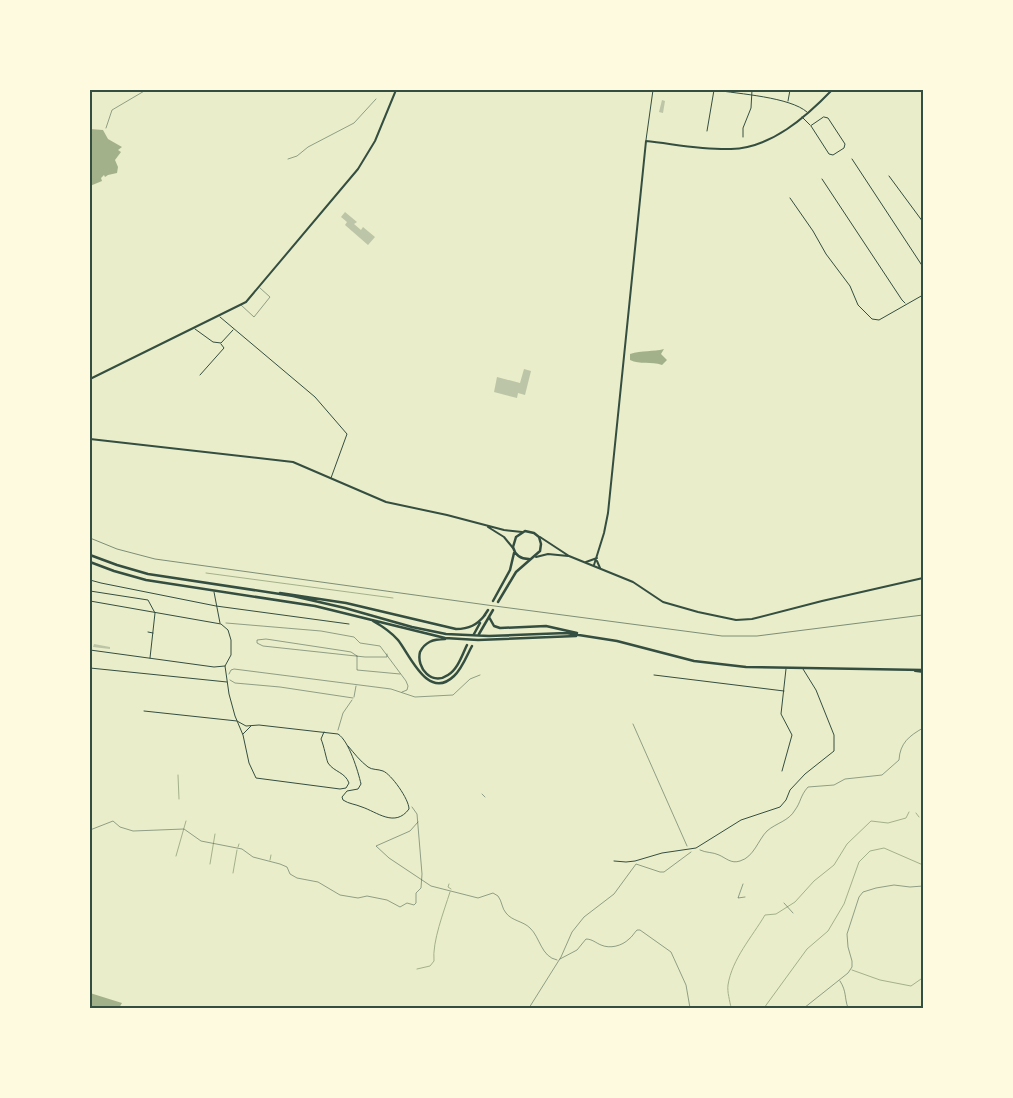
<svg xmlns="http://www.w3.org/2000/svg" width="1013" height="1098" viewBox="0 0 1013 1098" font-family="Commissioner,sans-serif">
<rect width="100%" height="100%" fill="#e9edc9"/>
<!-- water -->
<path fill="#a3b18a" d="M 90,129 L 103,130 L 108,139 L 122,147 L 118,150 L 121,152 L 115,160 L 118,167 L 117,173 L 108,175 L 105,177 L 104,175 L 101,178 L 102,181 L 90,186 Z
M 664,349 L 661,354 L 667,360 L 662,365 C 651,361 640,365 630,360 L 630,354 C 642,350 653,352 664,349 Z
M 90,993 L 122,1003 L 119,1008 L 90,1008 Z"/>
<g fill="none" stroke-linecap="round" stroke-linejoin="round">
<!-- stream -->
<path stroke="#a3b18a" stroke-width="1" d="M 206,573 L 393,598
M 178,775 L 179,799
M 916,813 L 919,817
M 238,847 L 239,844
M 176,856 L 186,821
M 270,860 L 271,855
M 210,864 L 215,834
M 233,873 L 237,850
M 449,884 L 448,887 L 451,889
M 417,969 L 430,966 L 434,961 C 432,942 444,911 450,892
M 852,970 L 880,980 L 911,986 L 921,979 L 923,980
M 731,1008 C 730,1001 727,992 728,985 C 732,959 752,937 765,915 L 776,914 L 795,902 L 814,881 L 834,865 L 847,844 L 871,821 L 888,823 L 906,818 L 909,812
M 764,1008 L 807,949 L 828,931 L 844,904 L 859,862 L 870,851 L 884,848 L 923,865"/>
</g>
<!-- building -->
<path fill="#bcc5a7" d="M 662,100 L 665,101 L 663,113 L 659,112 Z
M 345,212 L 357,222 L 354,224 L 361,230 L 363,227 L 375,237 L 368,245 L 345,225 L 347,222 L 341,217 Z
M 524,369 L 531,371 L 525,395 L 518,393 L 517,398 L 494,392 L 497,377 L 520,383 Z
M 94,644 L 110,647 L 110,649 L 93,647 Z"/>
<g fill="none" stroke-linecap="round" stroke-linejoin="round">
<!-- path -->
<path stroke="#344e41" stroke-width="0.5" d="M 106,128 L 112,110 L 146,90
M 288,159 L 297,156 L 308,147 L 354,123 L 376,99
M 226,623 L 321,631 L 354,637 L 360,643 L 380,646 L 406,681 L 408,686 L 407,690 L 402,692
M 357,656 L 351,652 L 345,651 L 266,639 L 257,640 L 257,643 L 263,646 L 365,657 L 387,657 L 387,654
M 357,656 L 357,670 L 400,674
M 229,674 L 231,670 L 234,669 L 391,689 L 415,697 L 453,695 L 470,679 L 480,675
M 230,680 L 235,683 L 280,687 L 353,698
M 354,697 L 356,686
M 633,724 L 687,846
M 338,730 L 343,713 L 352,700
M 482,794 L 485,797
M 418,822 L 410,831 L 376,846 L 389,858 L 431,886 L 478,898 L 493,893 L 498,896 C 502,901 502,909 506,913 C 512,921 523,921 530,928 C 540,937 541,957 557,960
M 90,830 L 113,821 L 120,827 L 133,831 L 184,829 L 201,841 L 242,849 L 253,857 L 280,864 L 287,867 L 290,874 L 297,878 L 318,882 L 340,895 L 358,898 L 367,896 L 387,900 L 400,907 L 407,903 L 414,905 L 416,903 L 416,893 L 421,888 L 422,874 L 417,814 L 412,807
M 700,850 C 706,853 713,852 719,855 C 726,858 731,864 740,861 C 754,857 758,840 767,831 C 776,823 789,821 795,810 C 801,802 800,796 808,787 L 834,785 L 845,779 L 882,775 L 899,760 C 900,743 909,736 923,728
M 743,884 L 738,898 L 745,897
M 784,903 L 793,913
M 560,959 L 577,950 L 586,939 C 592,939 596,943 601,945 C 610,949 622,946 629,939 C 632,937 634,933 637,930 L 640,930 L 671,952 L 686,985 L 690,1008
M 840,981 C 847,992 844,997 848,1008
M 529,1008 L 561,957 L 572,932 L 584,917 L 614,894 L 636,864 L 660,872 L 664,872 L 691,852
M 804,1008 L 848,973 L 852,967 L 852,961 L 848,947 L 847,934 L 859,897 L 863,892 L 876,888 L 894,885 L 910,887 L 923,886"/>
<!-- service -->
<path stroke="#344e41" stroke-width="0.5" d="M 241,305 L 254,317 L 270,297 L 260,288"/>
<!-- pedestrian -->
<path stroke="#344e41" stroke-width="1" d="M 90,580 L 101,583 L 216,606 L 349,624
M 90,591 L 148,600 L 155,613 L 150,658
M 90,601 L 221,624 L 228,630 L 231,640 L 231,655 L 225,666 L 229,694 L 235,716 L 243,735 L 249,763 L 256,778 L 340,789 L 346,788 L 349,783 C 345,772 334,772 328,763 C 326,758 324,746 321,739 L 324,732
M 148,632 L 153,633
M 90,650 L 214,667 L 225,666
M 90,668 L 227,682
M 144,711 L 237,721 L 246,726 L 259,725 L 338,734 C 349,741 358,771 361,784 L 358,789 L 347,791 L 342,797 L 343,800 C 349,804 355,804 362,807 C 377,812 395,828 409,809 C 409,799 391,774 383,771 C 378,769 372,770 368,767 C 360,761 354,753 348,746
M 243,734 L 251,726"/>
<!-- minor -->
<path stroke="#344e41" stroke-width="1" d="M 715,90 C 739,94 790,97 807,112
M 788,101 L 790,90
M 802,117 L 810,125
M 824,117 L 828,118 L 845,144 L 844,148 L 833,155 L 829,154 L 811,126 Z
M 707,131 L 714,90
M 743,137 L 743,128 L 751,108 L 752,90
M 646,140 L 653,90
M 852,159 L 923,267
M 889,176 L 923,222
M 822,179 L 902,300 L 905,303
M 790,198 L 813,231 L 826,254 L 850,286 L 858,305 L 872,319 L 879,320 L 923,295
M 220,317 L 315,397 L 347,434 L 331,478
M 195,329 L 213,342 L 221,343 L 233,330
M 200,375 L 224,348 L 221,344
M 214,592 L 220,623
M 654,675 L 784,691
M 782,771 L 792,735 L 781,714 L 786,669
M 614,861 L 626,862 L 635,861 L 662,853 L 696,848 L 741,820 L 780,807 L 786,800 L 790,790 L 805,774 L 834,751 L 834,735 L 816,690 L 803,669"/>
<!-- tertiary -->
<path stroke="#344e41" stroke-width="2" d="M 90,379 L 246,302 L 358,169 L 375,141 L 396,90
M 597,561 L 600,568
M 586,562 L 597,558
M 594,565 L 604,533 L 608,513 L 646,141 C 674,144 703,150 731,149 C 771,148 806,117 832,90
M 915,671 L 923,672"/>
<!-- secondary -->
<path stroke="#344e41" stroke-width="2" d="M 90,439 L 293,462 L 386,502 L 447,515 L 504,530 L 522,532
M 488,527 L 504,537 L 513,548
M 540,537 L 569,556 L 633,582 L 663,602 L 698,612 L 736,620 L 752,619 L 822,601 L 923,578
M 536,557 L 548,554 L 568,556"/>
<!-- primary -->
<path stroke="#344e41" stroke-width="2.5" d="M 90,555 L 117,565 L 148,574 L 293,596 L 345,608 L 412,627 L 446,634 L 489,636 L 566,633 L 617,641 L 694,661 L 746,667 L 923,670
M 90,562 L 114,571 L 146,580 L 315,606 L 445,638 L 478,640 L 576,636
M 280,593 L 346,603 L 456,629 C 469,629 477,625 485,615
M 493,601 L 510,570 L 514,553
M 498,602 L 516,572 L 540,551 L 541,544 L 539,537 L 534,533 L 525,531 L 516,537 L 513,547 C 515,555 520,559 529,559
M 484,616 L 488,610
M 489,617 L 494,626 L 500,628 L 546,626 L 577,633
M 373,621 C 382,626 391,632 398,640 C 410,655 428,701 454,676 C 462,669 467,655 472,646
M 474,634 L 480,623
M 479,634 L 493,610
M 445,639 C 433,639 425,642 420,652 C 416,668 432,686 448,675 C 458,669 462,655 467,645"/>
<!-- rail -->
<path stroke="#7c8e77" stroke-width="1" d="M 90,538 L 117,549 L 155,559 L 487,605 L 722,636 L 757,636 L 923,615"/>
</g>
<!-- border -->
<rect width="1013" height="1098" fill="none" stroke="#fefae0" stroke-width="182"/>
<rect x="91" y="91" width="831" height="916" fill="none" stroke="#344e41" stroke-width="2"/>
</svg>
